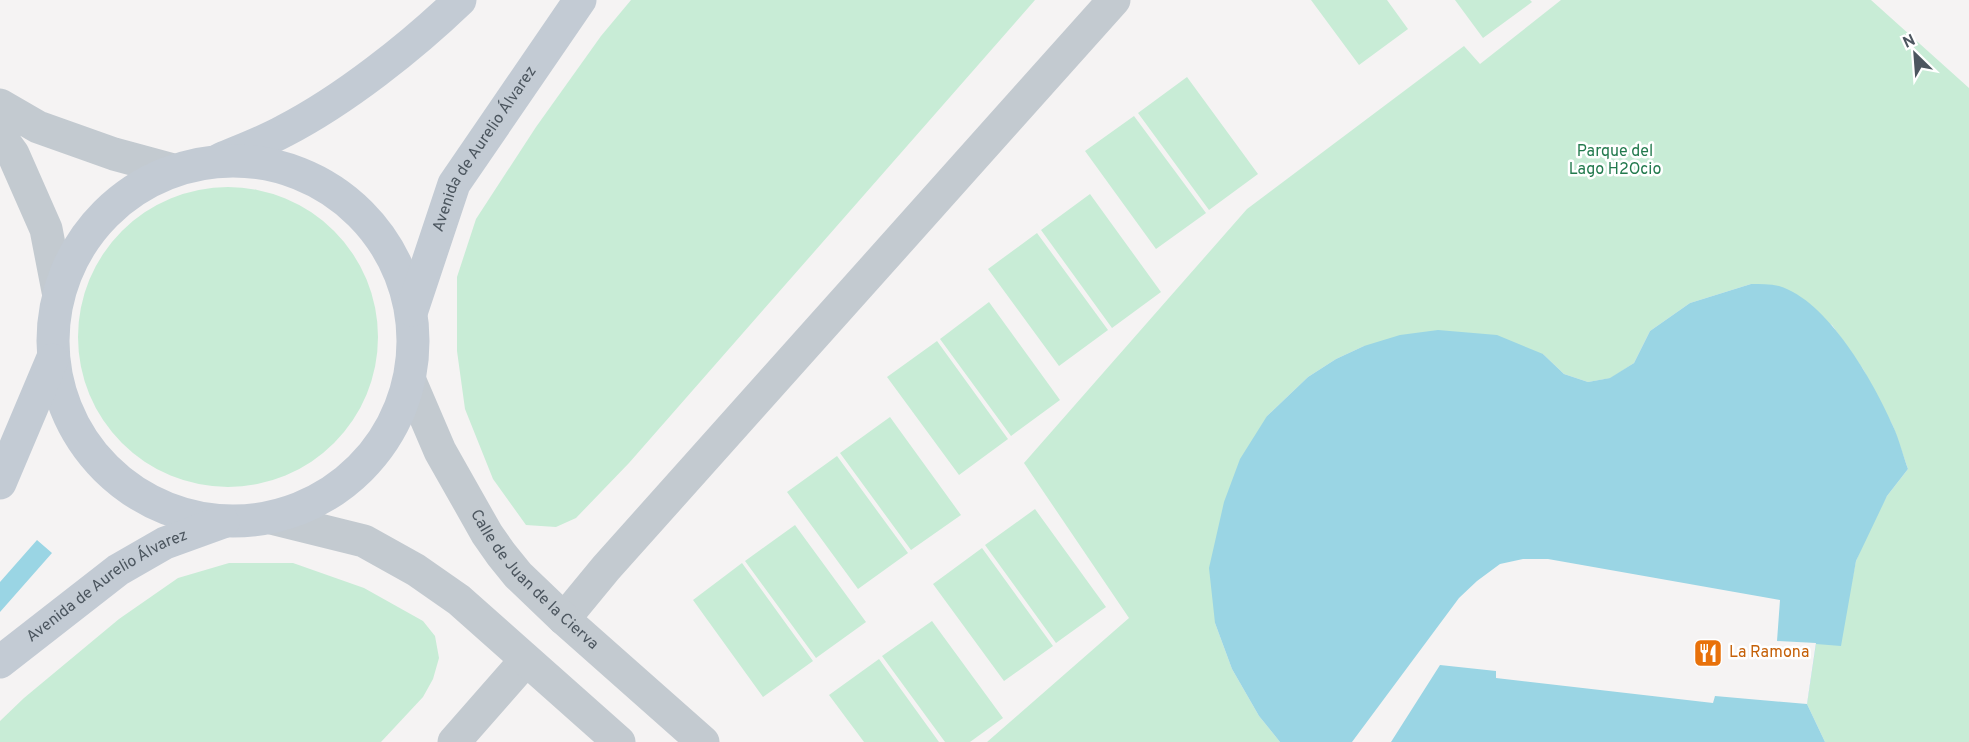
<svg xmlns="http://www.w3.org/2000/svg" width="1969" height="742" viewBox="0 0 1969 742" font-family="Overpass,sans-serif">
<rect width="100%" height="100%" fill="#f5f3f3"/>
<!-- green -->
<path fill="#c8ecd6" d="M 631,0 L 1035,0 L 629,463 L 576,518 L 556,527 L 526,525 L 493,479 L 465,409 L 457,351 L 457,277 L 476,219 L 536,127 L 601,36 Z
M 1311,0 L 1387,0 L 1408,29 L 1359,65 Z
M 1455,0 L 1530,0 L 1532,2 L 1483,38 Z
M 1561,0 L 1871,0 L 1969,88 L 1969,742 L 1825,742 L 1807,704 L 1816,643 L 1848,600 L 1856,561 L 1869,529 L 1887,496 L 1908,469 L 1893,426 L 1863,369 L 1832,325 L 1751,284 L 1690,303 L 1650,331 L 1634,363 L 1611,378 L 1588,382 L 1564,374 L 1543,354 L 1364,346 L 1336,359 L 1308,377 L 1267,416 L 1215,623 L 1232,669 L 1259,716 L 1280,742 L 987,742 L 1129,618 L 1024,463 L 1247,209 L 1464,46 L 1480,64 Z
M 1187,77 L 1258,174 L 1209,210 L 1138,113 Z
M 1134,116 L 1206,213 L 1156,249 L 1085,151 Z
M78 337a150 150 0 1 1 300 0a150 150 0 1 1-300 0Z
M 1090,194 L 1161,292 L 1112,328 L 1041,230 Z
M 1037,233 L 1108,330 L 1059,366 L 988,269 Z
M 989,302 L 1060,400 L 1011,436 L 940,339 Z
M 937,341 L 1008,439 L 959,475 L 887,377 Z
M 890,417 L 961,515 L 911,550 L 840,453 Z
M 837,456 L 908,553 L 858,589 L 787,492 Z
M 1035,509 L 1106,607 L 1056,643 L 985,545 Z
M 795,525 L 866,622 L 816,658 L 745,561 Z
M 982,548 L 1053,646 L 1004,681 L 933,584 Z
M 229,563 L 293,563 L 364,588 L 423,621 L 435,636 L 439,658 L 433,679 L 423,697 L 381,742 L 0,742 L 0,721 L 24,698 L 119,619 L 178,578 Z
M 742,563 L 813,661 L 763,697 L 693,600 Z
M 932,621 L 1003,718 L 970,742 L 945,742 L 882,656 Z
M 879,659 L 939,742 L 864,742 L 829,695 Z"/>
<!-- water -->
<path fill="#9ad5e4" d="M 1751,284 C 1760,284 1770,284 1779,286 C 1827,300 1874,382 1893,426 C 1899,439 1903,455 1908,469 L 1887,496 L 1856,561 L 1841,646 L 1816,644 L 1807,704 L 1825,742 L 1280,742 L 1259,716 L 1232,669 L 1215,623 L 1209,568 L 1224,502 L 1240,459 L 1267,416 L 1308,377 L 1336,359 L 1364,346 L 1400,335 L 1438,330 L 1497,335 L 1543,354 L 1564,374 L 1588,382 L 1610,378 L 1634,363 L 1650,331 L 1690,303 Z
M 37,540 L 52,553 L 0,612 L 0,582 Z"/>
<!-- pier -->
<path fill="#f5f3f3" d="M 1523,559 L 1548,559 L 1780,600 L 1777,641 L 1816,643 L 1807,704 L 1715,696 L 1713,703 L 1496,678 L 1496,671 L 1440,665 L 1391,742 L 1352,742 L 1459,598 L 1477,581 L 1500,564 Z"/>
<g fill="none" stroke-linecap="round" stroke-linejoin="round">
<!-- minor -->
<path stroke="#c3cad0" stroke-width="33" d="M 0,105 L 38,127 L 114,154 L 173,170
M 0,136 L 13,154 L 46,229 L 58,291
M 564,619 L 606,568 L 1114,0
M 454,742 L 525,661"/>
<!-- tertiary -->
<g stroke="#c3cad0" stroke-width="33">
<path id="s1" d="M 410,381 L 440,451 L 487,534 L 501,554 L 518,575 L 564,619 L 703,742"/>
<path d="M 271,518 L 364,541 L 416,570 L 459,600 L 619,742"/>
</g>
<!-- secondary -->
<g stroke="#c3cbd4" stroke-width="33">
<path d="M 221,159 C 242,150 264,142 284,131 C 344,100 411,47 460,0"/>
<circle cx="233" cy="341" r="180"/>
<path id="s2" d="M 412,310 L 454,184 L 580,0"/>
<path d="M 0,483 L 52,360"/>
<path id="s3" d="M 0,662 L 118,570 L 165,543 L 223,522"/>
</g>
</g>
<!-- icons -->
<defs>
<g id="restaurant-square" transform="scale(1.5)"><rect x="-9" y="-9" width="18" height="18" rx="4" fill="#e8710a" stroke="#fff"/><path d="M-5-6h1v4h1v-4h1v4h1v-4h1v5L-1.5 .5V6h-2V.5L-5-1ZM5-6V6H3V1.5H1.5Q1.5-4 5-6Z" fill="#fff"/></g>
</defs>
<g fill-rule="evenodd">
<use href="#restaurant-square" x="1708" y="653"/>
</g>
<g text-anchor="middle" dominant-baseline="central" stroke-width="5" stroke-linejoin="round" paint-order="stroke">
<!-- street labels -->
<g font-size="16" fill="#4c565f" stroke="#fff">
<text stroke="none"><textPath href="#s2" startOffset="178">Avenida de Aurelio Álvarez</textPath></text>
<text stroke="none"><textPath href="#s1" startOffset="237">Calle de Juan de la Cierva</textPath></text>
<text stroke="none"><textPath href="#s3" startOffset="132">Avenida de Aurelio Álvarez</textPath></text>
</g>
<!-- park labels -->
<g font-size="16" fill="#237a4e" stroke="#fff">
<text x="1615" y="152">Parque del<tspan x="1615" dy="18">Lago H2Ocio</tspan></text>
</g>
<!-- food labels -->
<g font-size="16" fill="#c56008" stroke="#fff" text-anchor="start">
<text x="1729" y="653">La Ramona</text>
</g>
</g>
<!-- north arrow -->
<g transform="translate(1915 54) rotate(335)" stroke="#ffffff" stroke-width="4.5" paint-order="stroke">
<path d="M0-4.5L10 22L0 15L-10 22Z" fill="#4c565f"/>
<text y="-9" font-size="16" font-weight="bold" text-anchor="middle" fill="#4c565f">N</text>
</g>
</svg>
